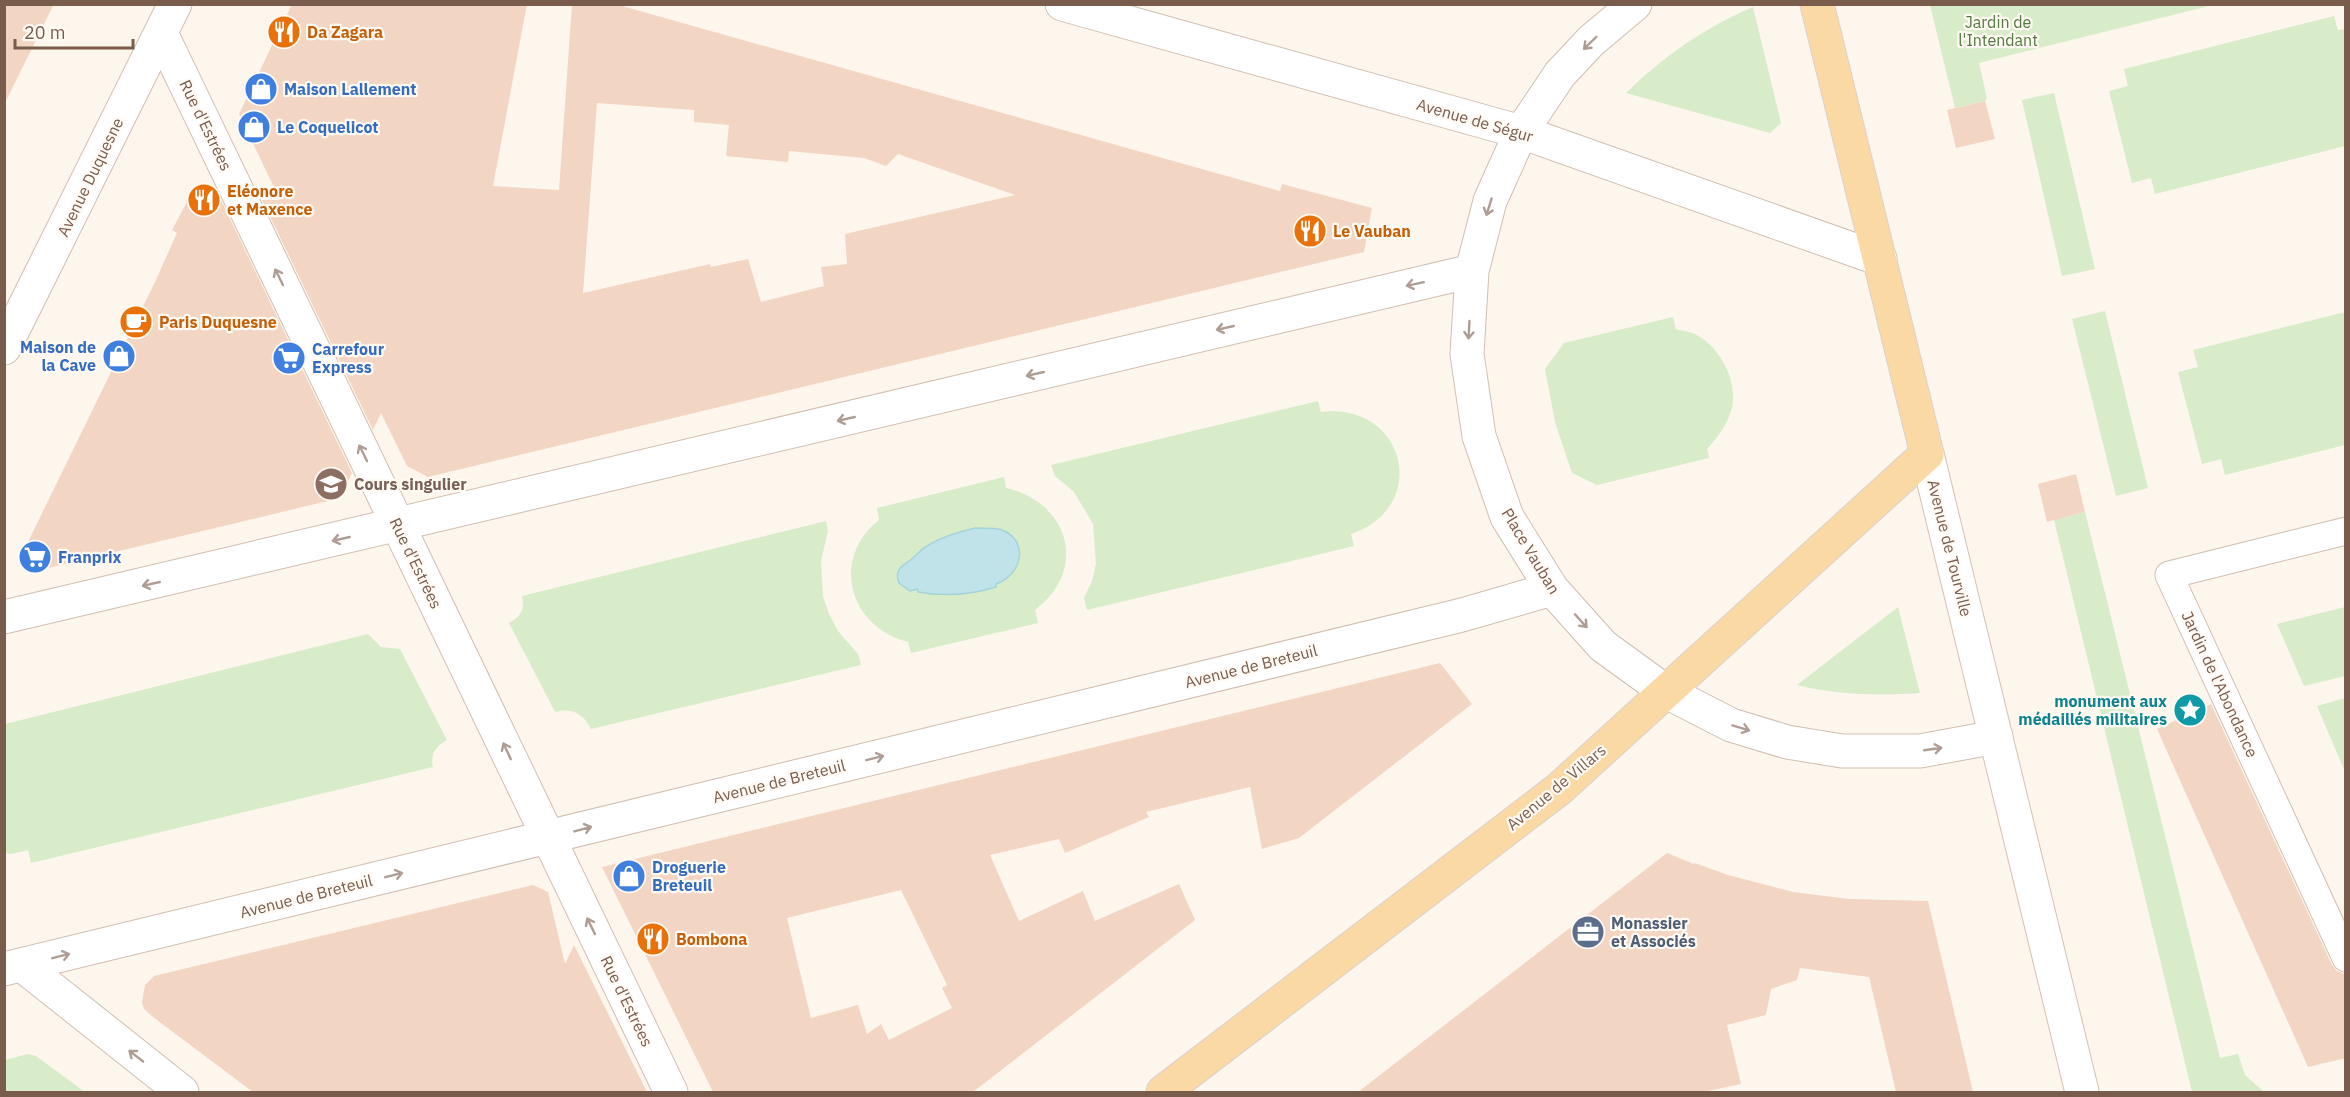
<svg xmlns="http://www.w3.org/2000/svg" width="2350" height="1097" viewBox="0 0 2350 1097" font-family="'IBM Plex Sans',sans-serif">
<rect width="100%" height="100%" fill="#fdf6ec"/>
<!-- green -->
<path fill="#d8ecc9" d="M 1930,5 L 1930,4 L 2213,5 L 1979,63 L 1987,98 L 1985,101 L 1955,108 Z
M 1753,7 L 1781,123 L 1770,133 L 1626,93 C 1664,56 1704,28 1753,7 Z
M 2334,16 L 2338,30 L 2345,29 L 2345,146 L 2155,194 L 2151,178 L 2132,183 L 2109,91 L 2128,86 L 2124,69 Z
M 2054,93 L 2095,269 L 2062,276 L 2022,100 Z
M 2105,311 L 2148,488 L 2116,496 L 2072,319 Z
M 2345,312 L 2345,445 L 2225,475 L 2221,459 L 2202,464 L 2178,372 L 2198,367 L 2193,350 Z
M 1673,317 L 1676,329 C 1682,331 1689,331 1695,334 C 1721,347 1741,385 1730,414 C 1725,428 1717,438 1707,449 L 1709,458 L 1597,485 L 1572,473 L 1555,422 L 1545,369 L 1564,343 Z
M 1318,401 L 1321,412 C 1406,402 1431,507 1351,534 L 1354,546 L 1087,610 L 1084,598 L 1092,581 L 1096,564 L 1093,524 L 1074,492 L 1055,476 L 1051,465 Z
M 1004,477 L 1006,488 C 1069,502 1089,570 1035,610 L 1038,623 L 911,653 L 908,642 C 849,627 830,559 879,520 L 877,508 Z
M 2085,512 L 2220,1058 L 2238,1054 L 2245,1075 L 2264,1092 L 2192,1092 L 2054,520 Z
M 826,521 L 828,531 L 821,561 L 823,596 L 829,614 L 838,631 L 858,654 L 861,665 L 591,729 C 584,714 572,707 555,712 L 509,623 C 521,617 525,609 522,596 Z
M 1898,607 L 1920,693 C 1878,696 1838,695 1797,685 Z
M 2345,607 L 2345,676 L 2304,686 L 2277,624 Z
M 368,634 L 381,647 L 400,649 L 447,740 C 436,746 430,754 433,767 L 31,863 L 28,850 L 11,854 L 5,853 L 5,724 Z
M 2345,698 L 2346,772 L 2345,772 L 2317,706 Z
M 28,1054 L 36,1056 L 85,1092 L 5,1092 L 5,1060 Z"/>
<!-- water -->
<path fill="#bfe3e8" stroke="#a5d3da" stroke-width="1.5" d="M 975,528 C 979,528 998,528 1002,530 C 1030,541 1022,575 996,584 L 996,587 C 970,595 946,597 918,592 L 917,589 L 910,591 L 899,583 C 894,571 901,567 909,561 C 914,558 920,550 927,546 C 941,537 958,532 975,528 Z"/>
<!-- building -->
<path fill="#f3d5c3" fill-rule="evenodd" d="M 4,4 L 54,4 L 4,105 Z
M 292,4 L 527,4 L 493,186 L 559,190 L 572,4 L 615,4 L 1280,191 L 1282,184 L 1372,208 L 1364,252 L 428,477 L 407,466 L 381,413 L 373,430 L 262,200 L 280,200 L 239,114 ZM 597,103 L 694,110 L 694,122 L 729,125 L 726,156 L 788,162 L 789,151 L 864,158 L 886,166 L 898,154 L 1015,195 L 845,234 L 847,264 L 821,267 L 824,286 L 761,302 L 748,259 L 711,267 L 710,264 L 583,293 Z
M 1985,101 L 1995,139 L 1956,148 L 1947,110 Z
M 188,200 L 221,200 L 352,473 L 340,498 L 44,569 L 26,546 L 155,282 L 177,233 L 172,230 Z
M 2076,474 L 2085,512 L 2047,522 L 2038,484 Z
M 1440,663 L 1472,704 L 1299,838 L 1262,849 L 1250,787 L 1146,812 L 1149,817 L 1065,853 L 1059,839 L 990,855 L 1019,921 L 1083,891 L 1095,921 L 1179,884 L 1195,920 L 973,1092 L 713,1092 L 602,867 ZM 901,890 L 947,985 L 942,988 L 952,1008 L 889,1040 L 881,1024 L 867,1034 L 858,1005 L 811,1018 L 787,918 Z
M 2211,704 L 2332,965 L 2337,971 L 2346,974 L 2346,1058 L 2308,1067 L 2157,729 Z
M 1667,853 L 1694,864 L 1695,863 L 1728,875 L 1793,892 L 1849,899 L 1928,901 L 1973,1092 L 1896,1092 L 1869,977 L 1800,968 L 1797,980 L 1771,989 L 1766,1015 L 1727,1025 L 1741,1084 L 1703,1092 L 1358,1092 Z
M 533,885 L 548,892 L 565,964 L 574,945 L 647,1092 L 253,1092 L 153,1017 L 144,1009 L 142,1002 L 145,985 L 154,976 Z"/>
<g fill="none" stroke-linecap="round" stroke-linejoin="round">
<!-- pedestrian casing -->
<g stroke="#d1beb0" stroke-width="29">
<path id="pedestrian" d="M 2346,531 L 2169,575 L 2346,958"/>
</g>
<!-- minor casing -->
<g stroke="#d1beb0" stroke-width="35">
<path id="minor" d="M 161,33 L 671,1092
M 22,965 L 182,1092"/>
</g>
<!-- tertiary casing -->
<g stroke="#d1beb0" stroke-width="35">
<path id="tertiary" d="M 1062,4 L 1521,132 L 1880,259
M 1635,4 L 1591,41 L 1560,74 L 1521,132 L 1490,201 L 1472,271 L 1467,354 L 1479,436 L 1507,517 L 1552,589 L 1603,646 L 1665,691 L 1731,725 L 1787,742 L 1842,751 L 1920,751 L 1996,737
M 4,348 L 175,4
M 4,617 L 1472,271
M 4,969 L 1462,615 L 1552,589"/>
</g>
<!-- secondary casing -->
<g stroke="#d6c0b0" stroke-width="35">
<path id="secondary" d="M 1927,454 L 2082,1092"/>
</g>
<!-- primary casing -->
<g stroke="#dad1cd" stroke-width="35">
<path id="primary" d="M 1163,1092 L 1559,789 L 1927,454 L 1817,4"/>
</g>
<!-- pedestrian -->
<use href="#pedestrian" stroke="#fff" stroke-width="27"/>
<!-- minor -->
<use href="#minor" stroke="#fff" stroke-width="33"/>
<!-- tertiary -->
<use href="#tertiary" stroke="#fff" stroke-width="33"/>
<!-- secondary -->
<use href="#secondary" stroke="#fff" stroke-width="33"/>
<!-- primary -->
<use href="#primary" stroke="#fbd9a5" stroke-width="33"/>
</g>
<!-- one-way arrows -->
<defs><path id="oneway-shaft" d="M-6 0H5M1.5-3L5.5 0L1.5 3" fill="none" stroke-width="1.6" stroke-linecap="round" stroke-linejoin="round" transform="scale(1.5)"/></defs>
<g stroke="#af9d94">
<use href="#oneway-shaft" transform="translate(1590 43) rotate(136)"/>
<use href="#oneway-shaft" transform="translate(1489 207) rotate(107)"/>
<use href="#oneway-shaft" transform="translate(279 277) rotate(-116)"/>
<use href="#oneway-shaft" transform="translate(1415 284) rotate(168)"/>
<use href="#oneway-shaft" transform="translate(1225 328) rotate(167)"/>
<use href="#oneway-shaft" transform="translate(1469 330) rotate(93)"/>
<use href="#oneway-shaft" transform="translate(1035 374) rotate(167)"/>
<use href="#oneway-shaft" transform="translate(846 419) rotate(167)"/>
<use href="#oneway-shaft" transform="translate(363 453) rotate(-116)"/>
<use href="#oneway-shaft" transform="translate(341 539) rotate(167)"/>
<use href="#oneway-shaft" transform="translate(151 584) rotate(167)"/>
<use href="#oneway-shaft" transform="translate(1581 621) rotate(48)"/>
<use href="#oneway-shaft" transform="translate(1741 728) rotate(17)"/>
<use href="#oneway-shaft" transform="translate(1933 749) rotate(-8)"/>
<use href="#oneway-shaft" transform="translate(507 751) rotate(-115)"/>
<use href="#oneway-shaft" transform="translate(875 758) rotate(-14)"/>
<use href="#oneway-shaft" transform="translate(583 829) rotate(-15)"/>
<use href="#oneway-shaft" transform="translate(394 875) rotate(-14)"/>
<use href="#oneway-shaft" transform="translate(591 926) rotate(-116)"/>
<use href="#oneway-shaft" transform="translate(61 956) rotate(-14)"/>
<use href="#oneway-shaft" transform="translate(136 1056) rotate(-142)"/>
</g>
<!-- icons -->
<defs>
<g id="restaurant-disc" transform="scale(1.725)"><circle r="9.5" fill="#e8710a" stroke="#fffaf3"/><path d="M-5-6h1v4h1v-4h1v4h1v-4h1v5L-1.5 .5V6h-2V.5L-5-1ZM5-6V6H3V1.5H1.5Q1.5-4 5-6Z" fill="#fff"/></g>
<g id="shop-disc" transform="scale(1.725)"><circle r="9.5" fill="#3f7fe0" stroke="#fffaf3"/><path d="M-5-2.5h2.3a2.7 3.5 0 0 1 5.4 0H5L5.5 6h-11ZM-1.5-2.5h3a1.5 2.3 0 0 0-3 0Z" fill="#fff"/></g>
<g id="cafe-disc" transform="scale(1.725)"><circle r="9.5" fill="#e8710a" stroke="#fffaf3"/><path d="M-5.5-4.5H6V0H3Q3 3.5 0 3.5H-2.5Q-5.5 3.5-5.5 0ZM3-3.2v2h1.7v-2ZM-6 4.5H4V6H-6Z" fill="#fff"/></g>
<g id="supermarket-disc" transform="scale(1.725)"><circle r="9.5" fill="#3f7fe0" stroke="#fffaf3"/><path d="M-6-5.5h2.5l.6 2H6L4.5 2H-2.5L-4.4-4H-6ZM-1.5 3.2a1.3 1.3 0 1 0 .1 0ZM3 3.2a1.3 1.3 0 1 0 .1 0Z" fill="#fff"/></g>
<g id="school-disc" transform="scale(1.725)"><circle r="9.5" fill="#8d6e63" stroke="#fffaf3"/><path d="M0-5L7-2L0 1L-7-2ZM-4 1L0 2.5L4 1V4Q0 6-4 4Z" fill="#fff"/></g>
<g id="sight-disc" transform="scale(1.725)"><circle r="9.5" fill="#0f9aa8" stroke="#fffaf3"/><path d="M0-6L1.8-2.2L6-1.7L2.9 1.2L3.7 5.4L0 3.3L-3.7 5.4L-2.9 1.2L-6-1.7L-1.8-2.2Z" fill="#fff"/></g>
<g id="office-disc" transform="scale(1.725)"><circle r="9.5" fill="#5c6f8a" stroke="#fffaf3"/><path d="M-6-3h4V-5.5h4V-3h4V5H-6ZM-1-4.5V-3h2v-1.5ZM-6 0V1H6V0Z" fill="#fff"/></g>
</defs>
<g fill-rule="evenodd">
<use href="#restaurant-disc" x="284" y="32"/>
<use href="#shop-disc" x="261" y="89"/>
<use href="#shop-disc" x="254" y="127"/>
<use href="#restaurant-disc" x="204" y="200"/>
<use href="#restaurant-disc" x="1310" y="231"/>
<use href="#cafe-disc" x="136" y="322"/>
<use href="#shop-disc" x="119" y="356"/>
<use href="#supermarket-disc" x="289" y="358"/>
<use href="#school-disc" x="331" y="484"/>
<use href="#supermarket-disc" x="35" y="557"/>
<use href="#sight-disc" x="2190" y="710"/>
<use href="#shop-disc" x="629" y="876"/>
<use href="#office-disc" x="1588" y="932"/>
<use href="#restaurant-disc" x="653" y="939"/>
</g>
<g text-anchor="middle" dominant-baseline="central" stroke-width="4.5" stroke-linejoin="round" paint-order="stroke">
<!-- park labels -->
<g font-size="16" fill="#537a41" stroke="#fffaf3">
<text x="1998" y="22">Jardin de<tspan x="1998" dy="18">l'Intendant</tspan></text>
</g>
<!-- food labels -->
<g font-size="16" font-weight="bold" fill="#c56008" stroke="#fffaf3" text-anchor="start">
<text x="307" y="32">Da Zagara</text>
<text x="227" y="191">Eléonore<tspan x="227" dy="18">et Maxence</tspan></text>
<text x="1333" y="231">Le Vauban</text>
<text x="159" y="322">Paris Duquesne</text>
<text x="676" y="939">Bombona</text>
</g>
<!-- shop labels -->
<g font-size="16" font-weight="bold" fill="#366cbe" stroke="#fffaf3" text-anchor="start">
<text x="284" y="89">Maison Lallement</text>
<text x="277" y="127">Le Coquelicot</text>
<text x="96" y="347" text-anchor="end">Maison de<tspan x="96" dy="18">la Cave</tspan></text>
<text x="312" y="349">Carrefour<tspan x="312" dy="18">Express</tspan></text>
<text x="58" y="557">Franprix</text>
<text x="652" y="867">Droguerie<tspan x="652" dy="18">Breteuil</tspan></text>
</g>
<!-- street labels -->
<g font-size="16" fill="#7a5c4d" stroke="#fffaf3">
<text transform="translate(1475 120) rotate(16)">Avenue de Ségur</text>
<text transform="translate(206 125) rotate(64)">Rue d'Estrées</text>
<text transform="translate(90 177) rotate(-64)">Avenue Duquesne</text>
<text transform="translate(1950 548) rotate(76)">Avenue de Tourville</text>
<text transform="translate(1531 551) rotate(59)">Place Vauban</text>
<text transform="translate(416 563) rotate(64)">Rue d'Estrées</text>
<text transform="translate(1251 666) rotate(-14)">Avenue de Breteuil</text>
<text transform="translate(2220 684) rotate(65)">Jardin de l'Abondance</text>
<text transform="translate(779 781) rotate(-14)">Avenue de Breteuil</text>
<text transform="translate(1556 787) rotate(-40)">Avenue de Villars</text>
<text transform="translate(306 896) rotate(-14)">Avenue de Breteuil</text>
<text transform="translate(627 1001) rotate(64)">Rue d'Estrées</text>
</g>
<!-- education labels -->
<g font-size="16" font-weight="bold" fill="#785e54" stroke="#fffaf3" text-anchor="start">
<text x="354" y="484">Cours singulier</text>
</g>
<!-- culture labels -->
<g font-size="16" font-weight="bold" fill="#0d838f" stroke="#fffaf3" text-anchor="end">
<text x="2167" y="701">monument aux<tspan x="2167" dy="18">médaillés militaires</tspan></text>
</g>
<!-- service labels -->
<g font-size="16" font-weight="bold" fill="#4e5e75" stroke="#fffaf3" text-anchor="start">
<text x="1611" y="923">Monassier<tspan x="1611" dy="18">et Associés</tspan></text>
</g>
</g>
<!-- border -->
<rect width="2350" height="1097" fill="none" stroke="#7a5c4d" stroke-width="12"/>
<!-- scale -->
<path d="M15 39v9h118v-9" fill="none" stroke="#7a5c4d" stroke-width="3"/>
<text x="24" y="39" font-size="18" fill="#7a5c4d" stroke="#fffaf3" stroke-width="4.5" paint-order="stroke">20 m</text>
</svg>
